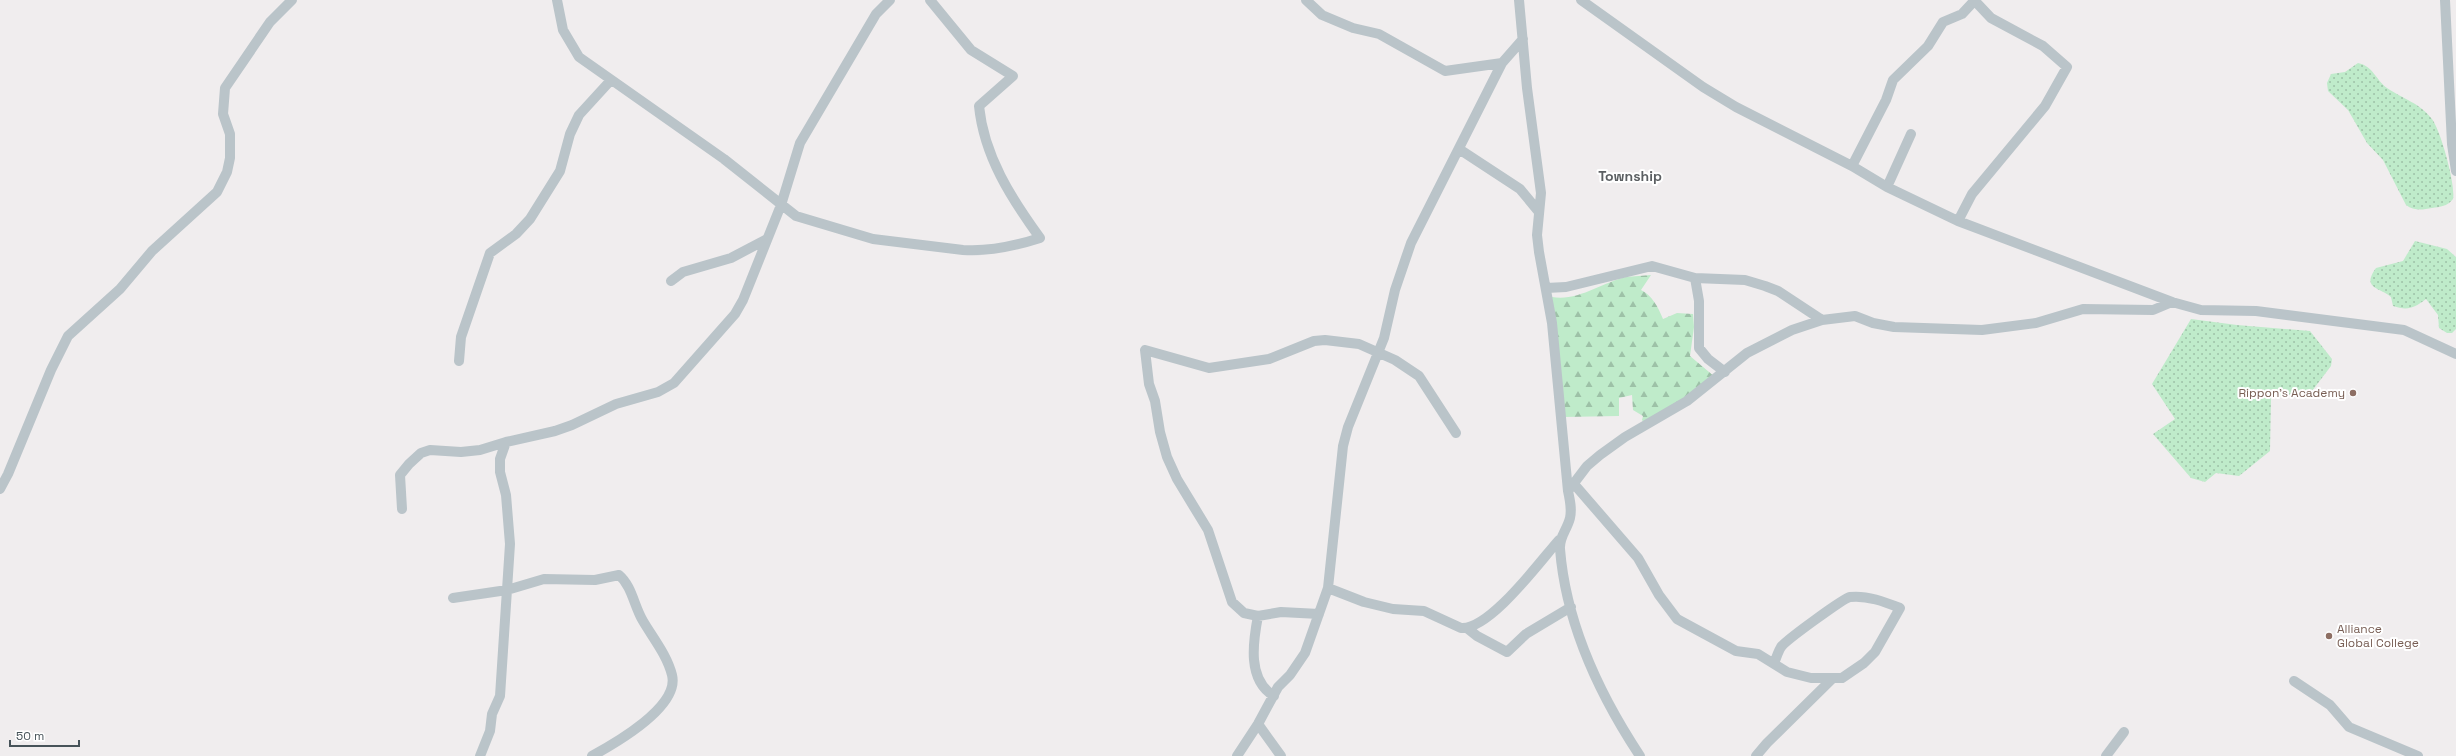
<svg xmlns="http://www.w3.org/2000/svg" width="2456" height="756" viewBox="0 0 2456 756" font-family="'Space Grotesk',sans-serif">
<defs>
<pattern id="grass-dots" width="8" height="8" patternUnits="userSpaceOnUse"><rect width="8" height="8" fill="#bfebca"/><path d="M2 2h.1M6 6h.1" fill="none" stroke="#9dc1a7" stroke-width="1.8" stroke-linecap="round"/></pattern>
<pattern id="forest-firs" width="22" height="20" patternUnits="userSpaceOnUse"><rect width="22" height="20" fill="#bfebca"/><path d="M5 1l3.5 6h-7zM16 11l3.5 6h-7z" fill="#9dc1a7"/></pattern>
</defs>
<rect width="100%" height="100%" fill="#f0edee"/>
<!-- grass -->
<path fill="url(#grass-dots)" d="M 2358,63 C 2373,66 2376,80 2387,88 C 2403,99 2420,103 2432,119 C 2441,131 2456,186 2453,199 C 2448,206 2440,207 2432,208 C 2422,210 2414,211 2406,205 L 2383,160 L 2367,143 L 2348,110 L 2328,91 L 2327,83 L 2331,74 L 2345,72 Z
M 2415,241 L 2447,249 L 2456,257 L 2456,329 L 2452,333 L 2447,333 L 2439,328 L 2438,315 L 2426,299 C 2414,308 2408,311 2393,306 L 2391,297 C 2380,287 2361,289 2376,268 L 2403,261 Z
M 2191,319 L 2237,325 L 2310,331 L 2332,359 L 2331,366 L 2312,391 L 2271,398 L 2270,451 L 2239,476 L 2216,473 L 2205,482 L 2191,478 L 2153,434 L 2175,419 L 2152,384 Z"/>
<!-- forest -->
<path fill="url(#forest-firs)" d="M 1651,275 L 1641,290 C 1652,295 1658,307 1663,319 L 1677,313 L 1693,314 L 1694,327 L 1690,356 L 1715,377 L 1647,427 L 1642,420 L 1643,416 L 1633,410 L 1632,395 L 1619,398 L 1619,416 L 1564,417 L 1552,297 C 1577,302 1603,282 1626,277 C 1634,276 1643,276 1651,275 Z"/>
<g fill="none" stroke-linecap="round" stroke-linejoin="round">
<!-- minor -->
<path stroke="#bac4c9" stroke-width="10" d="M 557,0 L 563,30 L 579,57 L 724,159 L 796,216 L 873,239 L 963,250 C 990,252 1015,246 1040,238 C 1011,198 984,156 979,106 L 1013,76 L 971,50 L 930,0
M 1306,0 L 1322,15 L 1353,28 L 1379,34 L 1445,71 L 1502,63
M 1519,0 L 1527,88 L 1541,193 L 1537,235 L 1539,252 L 1552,323 L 1568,491
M 1581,0 L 1703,87 L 1736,107 L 1852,166 L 1887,187 L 1958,221 L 2172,302 L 2201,310 L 2256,311 L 2404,330 L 2456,354
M 2445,0 L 2452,144 L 2456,171
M 1459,149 L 1520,189 L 1539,212
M 1852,166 L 1886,100 L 1893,80 L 1928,46 L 1943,22 L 1962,14 L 1975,0
M 1887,187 L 1911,134
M 1958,221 L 1972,194 L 2045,106 L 2067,67 L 2043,46 L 1991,18 L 1975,1
M 1695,278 L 1699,301 L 1699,348 L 1708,359 L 1725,372
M 671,281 L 683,272 L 731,258 L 767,239
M 1546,288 L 1566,287 L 1652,266 L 1695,278 L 1745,280 L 1765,286 L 1778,291 L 1822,320
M 459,361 L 461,337 L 490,253 L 516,234 L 530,219 L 560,171 L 570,134 L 579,115 L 611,80
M 1574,484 L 1638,558 L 1659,595 L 1677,619 L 1736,651 L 1758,654 L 1787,672 L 1811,678 L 1842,678 L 1864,663 L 1875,652 L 1900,608 C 1885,602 1867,595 1850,597 C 1844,598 1786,640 1781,647 C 1778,652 1776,658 1774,664
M 0,489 L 8,474 L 51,370 L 68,336 L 120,289 L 152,251 L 217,192 L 227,172 L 230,158 L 230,134 L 223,114 L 225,88 L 270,22 L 292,0
M 402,509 L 400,475 L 409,464 L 421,453 L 430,450 L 461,452 L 480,450 L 506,442 L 555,431 L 572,425 L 616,404 L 658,392 L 674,383 L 735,314 L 743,300 L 781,205 L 800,143 L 876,14 L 890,0
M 1328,588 L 1364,602 L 1393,609 L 1424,611 L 1461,628 C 1490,630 1541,560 1559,540
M 453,598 L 507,590 L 544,579 L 595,580 L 619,575 C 632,586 634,606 643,621 C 653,638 667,655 672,675 C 680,707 614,744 592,756
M 1319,614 L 1281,612 L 1258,616 L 1244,613 L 1232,602 L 1208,530 L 1177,479 L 1167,457 L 1160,432 L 1155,401 L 1149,384 L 1145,350 L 1209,368 L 1269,359 L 1314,341 L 1325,340 L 1359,344 L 1395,360 L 1419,376 L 1456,433
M 1258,616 C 1253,642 1247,680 1274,696
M 1467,628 L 1477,636 L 1507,652 L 1526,634 L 1571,607
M 2294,681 L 2330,705 L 2349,727 L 2418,756
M 1258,724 L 1281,756
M 480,756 L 490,731 L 492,714 L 500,696 L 510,544 L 506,495 L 500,472 L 500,459 L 506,442
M 1237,756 L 1258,724 L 1278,687 L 1290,675 L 1305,653 L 1328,588 L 1343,446 L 1348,427 L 1384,338 L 1395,290 L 1411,243 L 1502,63 L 1523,39
M 1640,756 C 1599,694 1566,624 1560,549 C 1559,537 1567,530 1570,518 C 1572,509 1570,500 1568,491 L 1587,466 L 1600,455 L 1625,437 L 1687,401 L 1747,353 L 1792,330 L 1822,320 L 1855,316 L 1873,323 L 1894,327 L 1982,330 L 2036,323 L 2083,309 L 2153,310 L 2172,302
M 1756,756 L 1767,743 L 1832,679
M 2106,756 L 2124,732"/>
</g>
<!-- markers -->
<g fill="#8d6e63" stroke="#fff" stroke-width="1.5">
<circle cx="2353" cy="393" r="4"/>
<circle cx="2329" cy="636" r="4"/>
</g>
<g text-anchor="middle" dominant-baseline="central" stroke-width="4" stroke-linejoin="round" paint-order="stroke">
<!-- education labels -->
<g font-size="12" fill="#785e54" stroke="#fff" text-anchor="end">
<text x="2345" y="393">Rippon's Academy</text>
<text x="2337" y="629" text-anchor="start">Alliance<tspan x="2337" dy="14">Global College</tspan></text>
</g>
<!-- quarter labels -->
<g font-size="14" font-weight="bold" fill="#5b5f62" stroke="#fff">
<text x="1630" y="176">Township</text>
</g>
</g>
<!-- scale -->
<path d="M10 740v6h69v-6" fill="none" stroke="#475359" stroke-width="2"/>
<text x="16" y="740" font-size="12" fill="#475359" stroke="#ffffff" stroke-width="3" paint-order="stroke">50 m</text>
</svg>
